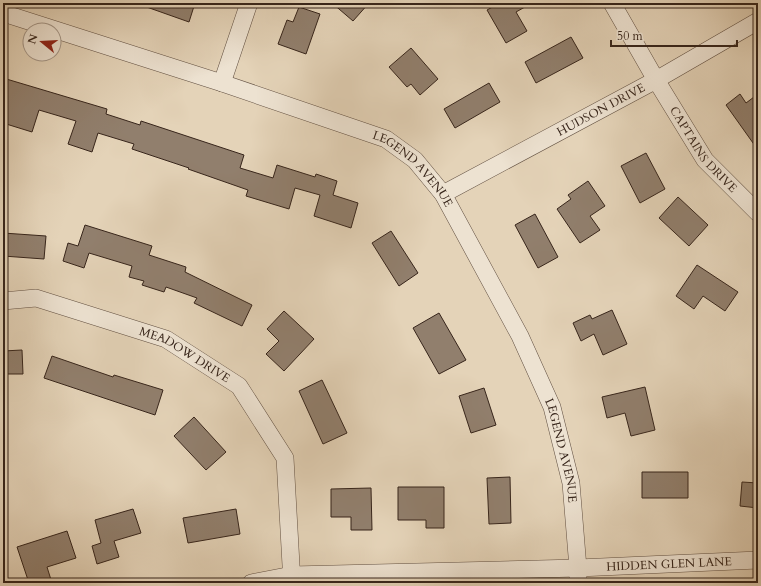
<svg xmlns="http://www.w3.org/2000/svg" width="761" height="586" viewBox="0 0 761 586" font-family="Cardo,serif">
<rect width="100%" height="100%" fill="#e4d3b8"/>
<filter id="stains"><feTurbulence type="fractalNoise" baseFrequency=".005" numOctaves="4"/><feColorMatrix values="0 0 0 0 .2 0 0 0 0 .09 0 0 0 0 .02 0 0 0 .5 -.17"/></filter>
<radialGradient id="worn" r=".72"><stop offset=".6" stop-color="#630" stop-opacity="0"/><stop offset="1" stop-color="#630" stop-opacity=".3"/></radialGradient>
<!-- building -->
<path fill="#917f6d" stroke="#37251b" d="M 141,3 L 195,3 L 189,22 L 141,5 Z
M 332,3 L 369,3 L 353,21 Z
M 500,3 L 532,3 L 516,12 L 527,31 L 506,43 L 487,10 Z
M 299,7 L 320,14 L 306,54 L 278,44 L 287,20 L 293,22 Z
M 571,37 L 583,58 L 536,83 L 525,62 Z
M 411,48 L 438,79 L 420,95 L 411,84 L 407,87 L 389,67 Z
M 3,78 L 107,109 L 106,114 L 140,125 L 141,121 L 244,155 L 240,168 L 273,178 L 277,165 L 315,177 L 316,174 L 337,181 L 333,195 L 358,203 L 351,228 L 314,216 L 320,195 L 295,188 L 289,209 L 246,196 L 248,190 L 188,169 L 189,168 L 132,149 L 134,144 L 98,133 L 92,152 L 68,144 L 76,121 L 39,110 L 32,132 L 3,123 Z
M 489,83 L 500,102 L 455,128 L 444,109 Z
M 740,94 L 746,103 L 758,94 L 758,150 L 726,105 Z
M 646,153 L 665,189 L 640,203 L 621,166 Z
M 588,181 L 605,206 L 590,216 L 600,230 L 580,243 L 557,209 L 571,199 L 568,195 Z
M 678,197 L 708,225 L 689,246 L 659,218 Z
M 535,214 L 558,257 L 538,268 L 515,225 Z
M 85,225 L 152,246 L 149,255 L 186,267 L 185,272 L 252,305 L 242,326 L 194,303 L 197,298 L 166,287 L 164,292 L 142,285 L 144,281 L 129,277 L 132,266 L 89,253 L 84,268 L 63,261 L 68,243 L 78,246 Z
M 391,231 L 418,273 L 399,286 L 372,243 Z
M 3,233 L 46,236 L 44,259 L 3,256 Z
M 697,265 L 738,292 L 725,311 L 703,296 L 694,309 L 676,296 Z
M 612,310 L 627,344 L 603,355 L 594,334 L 581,341 L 573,323 L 590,315 L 592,319 Z
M 284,311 L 314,339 L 284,371 L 266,354 L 279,341 L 267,329 Z
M 439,313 L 466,360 L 439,374 L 413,328 Z
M 22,350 L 23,374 L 3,374 L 3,351 Z
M 52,356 L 113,377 L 114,375 L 163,390 L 155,415 L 44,378 Z
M 322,380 L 347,433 L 323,444 L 299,391 Z
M 645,387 L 655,430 L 631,436 L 625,413 L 607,418 L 602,397 Z
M 484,388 L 496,425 L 471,433 L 459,396 Z
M 194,417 L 226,452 L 206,470 L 174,436 Z
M 642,472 L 688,472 L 688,498 L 642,498 Z
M 510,477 L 511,523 L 489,524 L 487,478 Z
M 742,482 L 758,483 L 758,508 L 740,506 Z
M 398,487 L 444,487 L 444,528 L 426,528 L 426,520 L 398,520 Z
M 371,488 L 372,530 L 351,530 L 351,517 L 331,517 L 331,489 Z
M 133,509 L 141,533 L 114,541 L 119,557 L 97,564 L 92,546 L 101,543 L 95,520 Z
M 236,509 L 240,534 L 188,543 L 183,518 Z
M 67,531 L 76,558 L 47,567 L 52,583 L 29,583 L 17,547 Z"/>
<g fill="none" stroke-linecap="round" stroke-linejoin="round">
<!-- minor casing -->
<g stroke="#625042" stroke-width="18">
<g id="minor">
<path id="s1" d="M 612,3 L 656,80 L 705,160 L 758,213"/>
<path id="s2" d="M 3,13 L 222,83 L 386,139 L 415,160 L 443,194 L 520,336 L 552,407 L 571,483 L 578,568 L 578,583"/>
<path d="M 222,83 L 249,3"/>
<path id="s3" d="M 443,194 L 656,80 L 758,21"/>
<path id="s4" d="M 3,301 L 36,298 L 166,339 L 239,386 L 285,458 L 292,583"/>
<path id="s5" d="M 251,583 L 292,575 L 578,568 L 758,560"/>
</g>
</g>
<!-- minor -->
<use href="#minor" stroke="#ede2d1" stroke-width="17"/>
</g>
<g text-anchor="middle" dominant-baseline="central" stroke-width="4" stroke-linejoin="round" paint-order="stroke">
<!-- street labels -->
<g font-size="12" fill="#37251b" stroke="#ede2d1">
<text stroke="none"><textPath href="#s3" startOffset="179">HUDSON DRIVE</textPath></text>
<text stroke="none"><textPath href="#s1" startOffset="173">CAPTAINS DRIVE</textPath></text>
<text stroke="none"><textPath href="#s2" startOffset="443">LEGEND AVENUE</textPath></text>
<text stroke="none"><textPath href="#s4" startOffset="193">MEADOW DRIVE</textPath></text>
<text stroke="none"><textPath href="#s2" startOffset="767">LEGEND AVENUE</textPath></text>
<text stroke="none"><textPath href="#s5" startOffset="419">HIDDEN GLEN LANE</textPath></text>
</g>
</g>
<!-- margin -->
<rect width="761" height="586" fill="none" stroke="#e4d3b8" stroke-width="16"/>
<rect x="4" y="4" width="753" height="578" fill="none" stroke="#37251b" stroke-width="2"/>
<rect x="8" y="8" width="745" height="570" fill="none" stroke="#37251b"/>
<!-- north arrow -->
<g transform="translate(42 42) rotate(288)"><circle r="19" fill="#ede2d1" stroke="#a49688"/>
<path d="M0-3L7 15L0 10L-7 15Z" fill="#8f2418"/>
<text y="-6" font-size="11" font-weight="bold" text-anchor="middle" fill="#37251b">N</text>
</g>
<!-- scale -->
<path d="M611 40v6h126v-6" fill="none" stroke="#37251b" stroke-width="2"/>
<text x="617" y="40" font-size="12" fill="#37251b" stroke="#ede2d1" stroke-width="3" paint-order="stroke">50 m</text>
<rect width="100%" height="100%" filter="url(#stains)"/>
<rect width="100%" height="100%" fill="url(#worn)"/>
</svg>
